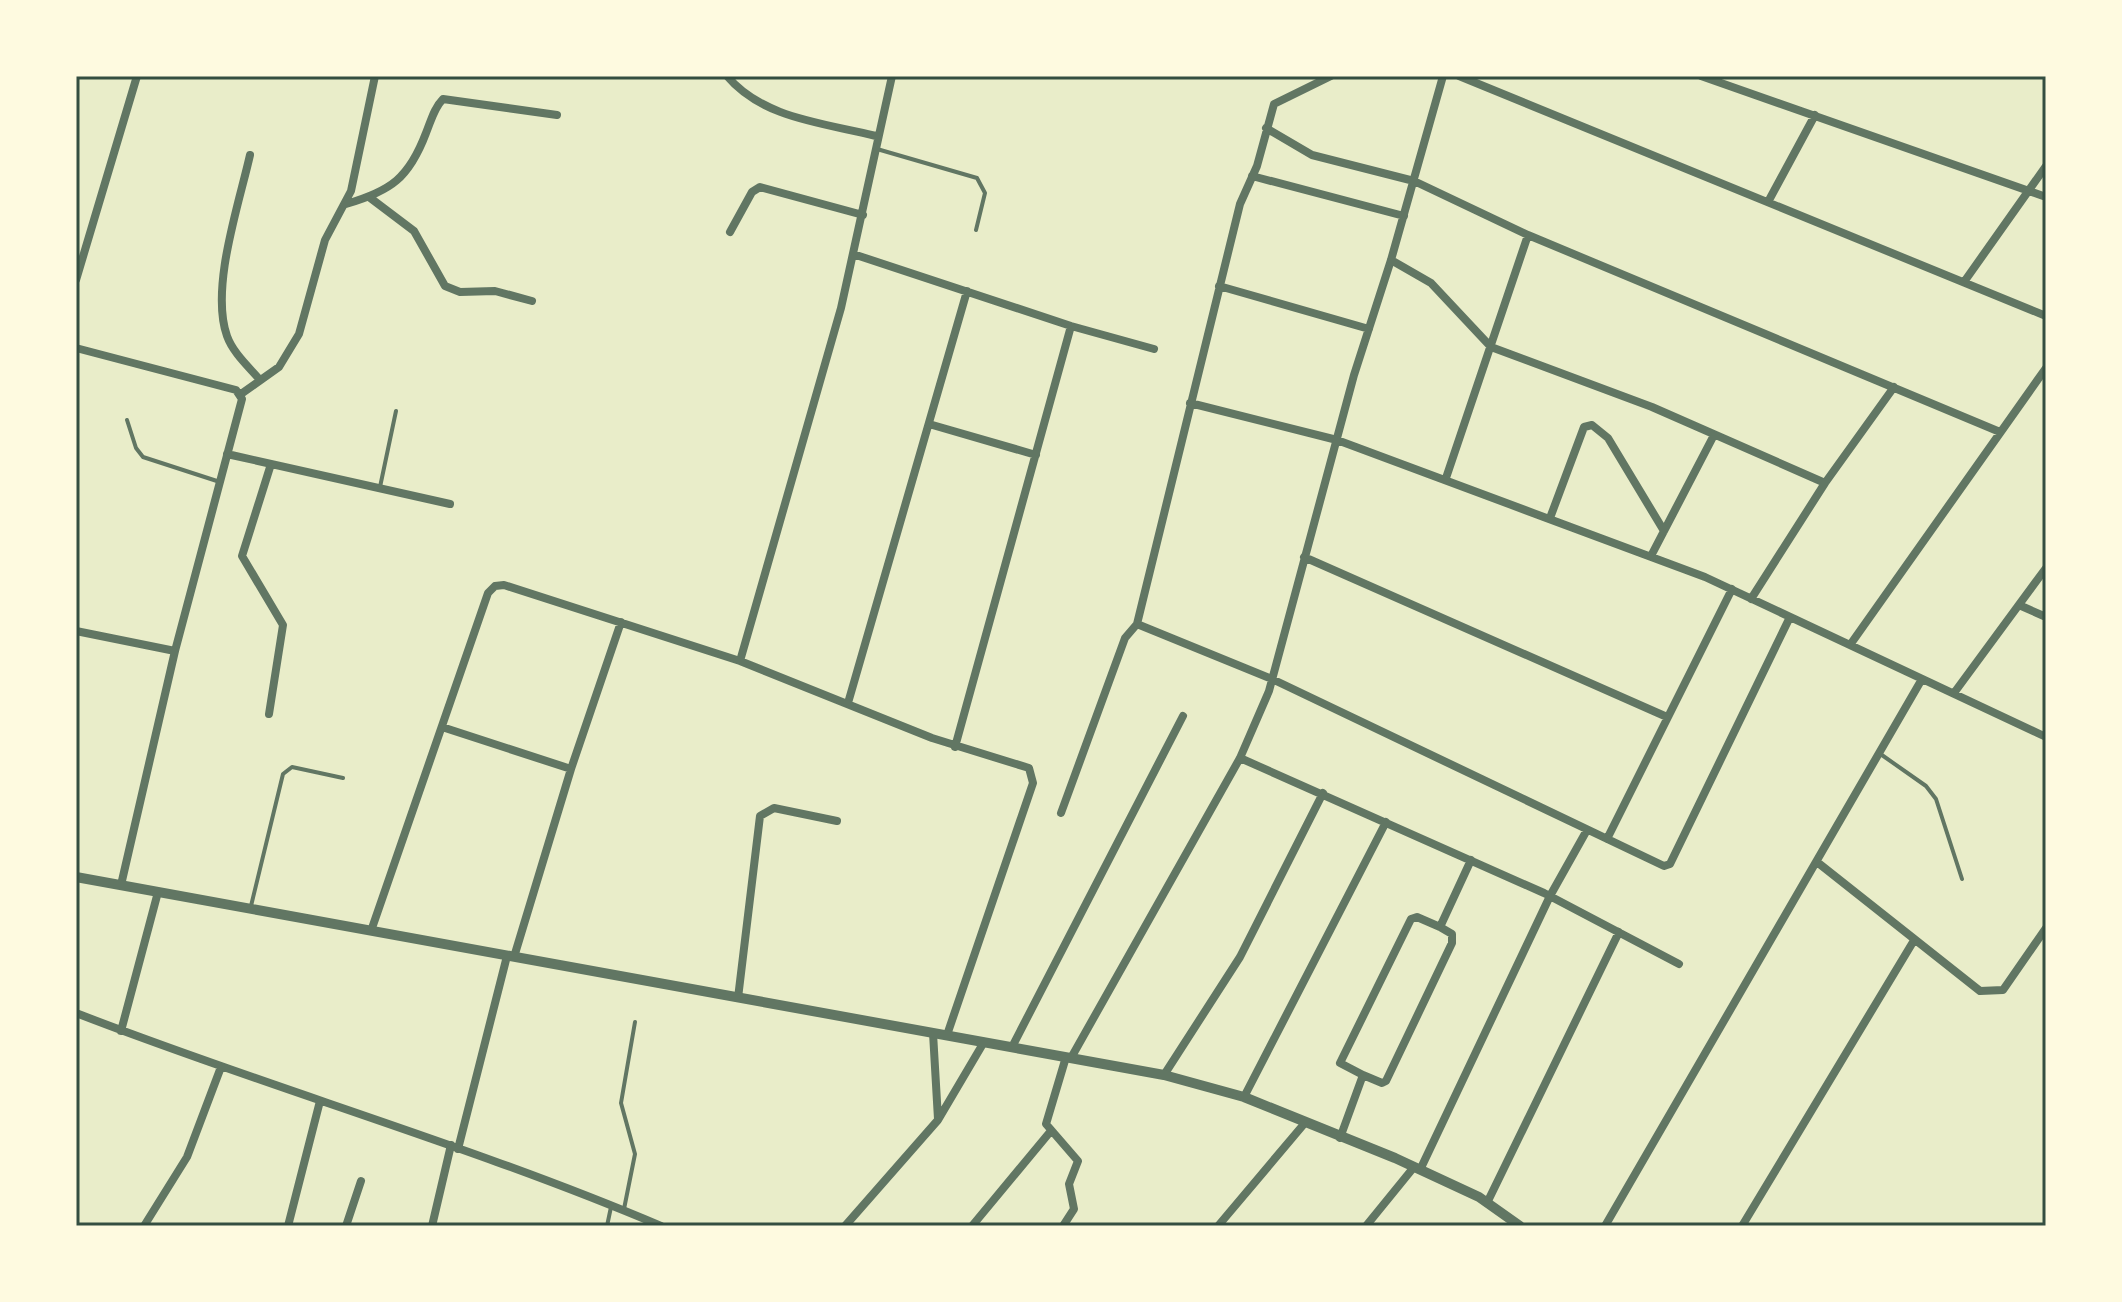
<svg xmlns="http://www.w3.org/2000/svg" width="2122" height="1302" viewBox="0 0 2122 1302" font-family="Commissioner,sans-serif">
<rect width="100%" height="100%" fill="#e9edc9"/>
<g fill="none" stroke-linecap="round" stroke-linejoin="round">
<!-- service -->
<path stroke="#617663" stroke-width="4" d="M 877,149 L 977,178 L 985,193 L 976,230
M 127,420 L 136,448 L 143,457 L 220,482
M 380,487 L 396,411
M 1879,753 L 1926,786 L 1936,799 L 1962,879
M 251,906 L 283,774 L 292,767 L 343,778
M 624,1209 L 635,1154 L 621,1103 L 635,1022
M 607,1226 L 611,1207"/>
<!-- minor -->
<path stroke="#617663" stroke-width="8" d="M 727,76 C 763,119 825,123 876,136
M 1459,76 L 2046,316
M 1701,76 L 2046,197
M 1266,128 L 1312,155 L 1414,181 L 1528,235 L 2000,432
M 250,155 C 239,204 210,288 227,336 C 233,353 249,367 260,380
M 1252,176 L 1404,216
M 369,197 L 414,231 L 445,286 L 460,292 L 495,291 L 532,301
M 1768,202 L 1815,115
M 346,204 C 391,191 409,178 426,133 C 431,121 434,108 443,99 L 557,115
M 730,232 L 752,192 L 760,187 L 863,215
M 853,254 L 1071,326 L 1154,349
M 1391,260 L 1431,283 L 1491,347 L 1652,407 L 1825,483
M 76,280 L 137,76
M 1964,282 L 2046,166
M 1219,286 L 1369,329
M 76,348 L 236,390 L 242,399 L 175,651 L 121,885
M 241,394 L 279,367 L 299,334 L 325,240 L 351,191 L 375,76
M 1190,403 L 1337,440 L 1705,577 L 2046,737
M 929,424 L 1036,455
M 227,454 L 450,504
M 1446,478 L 1528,235
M 1550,518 L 1584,427 L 1592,425 L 1608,438 L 1664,531
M 1651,556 L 1714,435
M 1304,557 L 1667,717
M 1751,599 L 1825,483 L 1894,387
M 2019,605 L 2046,617
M 1137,624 L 1272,679 L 1664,866 L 1670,864 L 1790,617
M 76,631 L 175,651
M 1850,645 L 2046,368
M 740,661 L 841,308 L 892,76
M 1954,693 L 2046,568
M 848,703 L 967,291
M 269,714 L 283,625 L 242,556 L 271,464
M 442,727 L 571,769
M 955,747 L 1071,326
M 1240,758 L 1544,893 L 1679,964
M 1061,813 L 1125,638 L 1137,624 L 1240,204 L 1257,166 L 1274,104 L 1331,76
M 1607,839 L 1732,589
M 1817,862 L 1980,991 L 2003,990 L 2046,928
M 371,931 L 488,593 L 495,586 L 504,585 L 740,661 L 932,738 L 1029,768 L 1033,783 L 947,1035
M 514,957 L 571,769 L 621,622
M 738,998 L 760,816 L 774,808 L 837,821
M 76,1013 C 269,1088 470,1145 661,1226
M 121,1031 L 158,892
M 933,1033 L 938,1119
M 1012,1047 L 1183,716
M 1071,1058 L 1240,758 L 1269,691 L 1354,375 L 1391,260 L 1443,76
M 1164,1075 L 1240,957 L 1323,793
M 1363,1075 L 1340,1063 L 1411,919 L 1417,917 L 1440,927
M 1244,1097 L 1386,822
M 1340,1138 L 1363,1075 L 1382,1083 L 1386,1081 L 1452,943 L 1452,934 L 1440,927 L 1471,860
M 458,1149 L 507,956
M 1420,1170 L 1550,896 L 1587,830
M 1487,1203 L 1619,932
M 144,1226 L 187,1157 L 221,1067
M 288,1226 L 320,1101
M 346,1226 L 361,1181
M 432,1226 L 451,1145
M 845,1226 L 938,1120 L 984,1042
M 972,1226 L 1050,1132
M 1063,1226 L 1074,1209 L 1069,1184 L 1078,1161 L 1046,1124 L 1066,1057
M 1218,1226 L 1304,1124
M 1366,1226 L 1414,1167
M 1605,1226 L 1922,679
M 1742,1226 L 1913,942"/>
<!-- tertiary -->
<path stroke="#617663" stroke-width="10" d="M 76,877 L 1164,1075 L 1244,1097 L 1395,1158 L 1479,1197 L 1520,1226"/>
</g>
<!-- border -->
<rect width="2122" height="1302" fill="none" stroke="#fefae0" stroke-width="156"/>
<rect x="78" y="78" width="1966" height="1146" fill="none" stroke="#344e41" stroke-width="3"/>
</svg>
